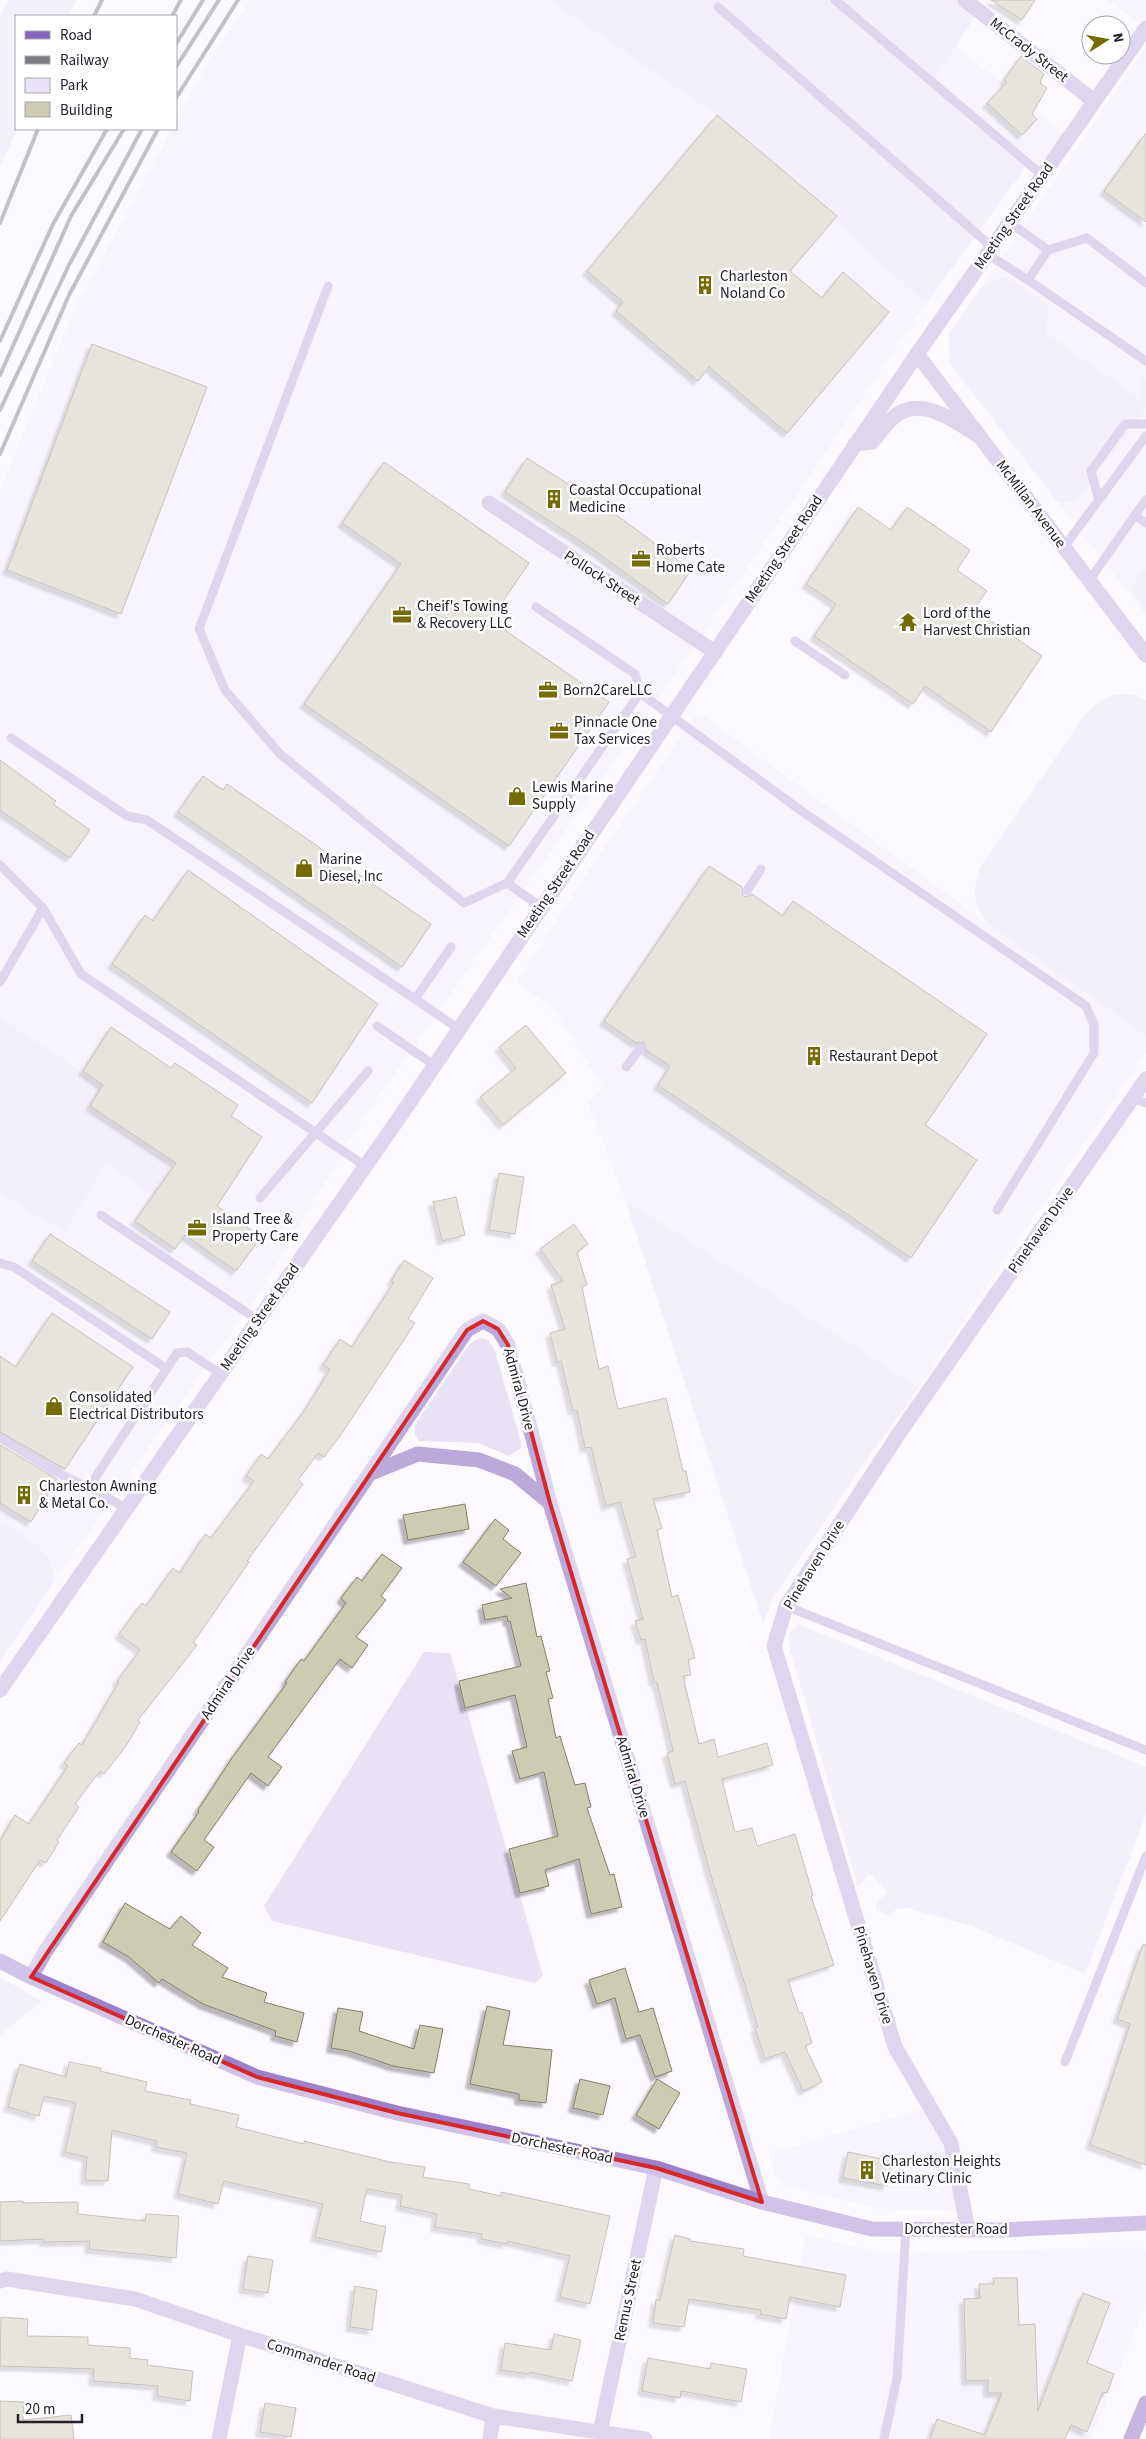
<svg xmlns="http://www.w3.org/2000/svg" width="1146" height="2439" viewBox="0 0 1146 2439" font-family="'Source Sans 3',sans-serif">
<defs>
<filter id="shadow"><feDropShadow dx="-4.5" dy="4.5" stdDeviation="1" flood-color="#0004"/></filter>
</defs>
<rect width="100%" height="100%" fill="#fcfaff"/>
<!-- built -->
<path fill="#f2eefb" d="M 250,0 L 548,0 L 717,115 L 837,216 L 926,304 L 666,688 L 362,1120 L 258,1296 L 169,1418 L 54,1582 L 56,1571 L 49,1556 L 32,1542 L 0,1522 L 0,490 L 74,310 L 172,129 L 176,129 L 176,121 L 212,55 Z
M 1107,0 L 1146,0 L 1146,27 Z
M 956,46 L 1069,137 L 1042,175 L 932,82 Z
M 1146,47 L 1146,615 L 950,364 L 949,334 Z
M 698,712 L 987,923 L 1146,1036 L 1146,1053 L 919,1387 L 625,1200 L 588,1103 L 603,1088 L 555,1011 L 517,981 L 595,861 Z
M 929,2107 L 951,2143 L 964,2209 L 921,2211 L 875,2208 L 788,2187 L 778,2181 L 768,2154 Z
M 806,2235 L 884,2253 L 1129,2247 L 1146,2249 L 1146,2303 L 1091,2439 L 769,2439 Z"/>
<!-- green -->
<path fill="#e9e2f7" d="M 9,0 L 77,0 L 68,16 L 16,16 L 17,129 L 0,167 L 0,17 Z
M 548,0 L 965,0 L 979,11 L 932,82 L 1028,164 L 926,304 L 717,115 Z
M 1002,277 L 1023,287 L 1048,306 L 1046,333 L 1139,398 L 1141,378 L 1146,380 L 1146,408 L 1085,490 L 1073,502 L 1058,502 L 950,364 L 949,334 L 981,287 Z
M 1146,569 L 1146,609 L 1132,591 L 1137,575 Z
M 1120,694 L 1135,695 L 1146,700 L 1146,1036 L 987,923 C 973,902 972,892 980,868 L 1081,720 C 1093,705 1102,697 1120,694 Z
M 0,1018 L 103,1085 L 90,1106 L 174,1162 L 153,1196 L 106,1162 L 65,1233 L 0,1193 Z
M 625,1200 L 919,1387 L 902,1412 L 871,1453 L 773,1598 L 763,1623 Z
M 483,1338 L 489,1341 L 495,1351 L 521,1442 L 521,1448 L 509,1456 L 478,1443 L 419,1441 L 415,1434 L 415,1425 L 468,1346 L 475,1340 Z
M 0,1522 C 23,1536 59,1551 54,1582 L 0,1661 Z
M 798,1624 L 1146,1767 L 1146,1814 L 1085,1974 L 972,1926 L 907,1908 L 897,1909 L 888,1915 L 876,1910 L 876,1904 L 887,1891 L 870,1874 L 858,1887 L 789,1645 L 790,1633 Z
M 424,1652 L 450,1653 L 454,1666 L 543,1976 L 535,1983 L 272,1921 L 264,1906 Z
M 0,1977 L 42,2001 L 0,2035 Z"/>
<!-- building -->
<path fill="#cdcbb1" stroke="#838069" filter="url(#shadow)" d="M 991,0 L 1035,0 L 1022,20 Z
M 1021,56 L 1044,74 L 1040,83 L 1047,88 L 1032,114 L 1037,119 L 1022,135 L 987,103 L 1007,82 L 1004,80 Z
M 717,115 L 837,216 L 790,271 L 822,298 L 843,272 L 889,312 L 787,433 L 709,367 L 698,381 L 616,311 L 623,302 L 587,271 Z
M 1146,133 L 1146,222 L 1104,191 Z
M 92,344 L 207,387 L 121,614 L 7,570 Z
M 527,458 L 611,511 L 691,570 L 668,604 L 591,548 L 505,492 Z
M 384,462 L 529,563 L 490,620 L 609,702 L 509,846 L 304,704 L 401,564 L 342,523 Z
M 858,507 L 891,530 L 907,507 L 970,550 L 957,570 L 987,591 L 974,609 L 1042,656 L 991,732 L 925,686 L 913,704 L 814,636 L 836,604 L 806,584 Z
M 0,760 L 56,801 L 53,804 L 90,830 L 70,858 L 0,810 Z
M 203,776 L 223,790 L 227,784 L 431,924 L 402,967 L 178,812 Z
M 709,866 L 742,887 L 743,896 L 747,897 L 752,894 L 783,916 L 793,901 L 987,1034 L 925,1125 L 977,1160 L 911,1258 L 658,1085 L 670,1066 L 646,1050 L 644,1042 L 636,1043 L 604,1021 Z
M 188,870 L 378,1004 L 312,1103 L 112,964 L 145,915 L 153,921 Z
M 526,1025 L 566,1073 L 503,1125 L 480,1097 L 516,1068 L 499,1047 Z
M 111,1027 L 171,1068 L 175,1063 L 238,1105 L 231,1116 L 262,1137 L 217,1206 L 261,1237 L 236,1271 L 185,1235 L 175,1249 L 135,1221 L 176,1163 L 90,1106 L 103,1085 L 83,1071 Z
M 499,1173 L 524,1177 L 515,1234 L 489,1230 Z
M 456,1197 L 465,1235 L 442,1241 L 433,1202 Z
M 574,1224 L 588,1244 L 577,1252 L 587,1285 L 582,1287 L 599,1369 L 608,1366 L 618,1409 L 666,1398 L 683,1471 L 686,1471 L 690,1492 L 653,1499 L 662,1528 L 657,1530 L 672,1597 L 678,1595 L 695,1658 L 688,1660 L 691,1675 L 683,1676 L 699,1744 L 714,1739 L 718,1757 L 767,1743 L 773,1765 L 722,1779 L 735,1832 L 752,1828 L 757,1846 L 795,1834 L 813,1895 L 811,1896 L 834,1965 L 788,1980 L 799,2013 L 802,2012 L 812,2043 L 805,2046 L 822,2082 L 803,2091 L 785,2052 L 765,2059 L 755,2028 L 758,2027 L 709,1869 L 685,1781 L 675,1784 L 667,1753 L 673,1751 L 657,1682 L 654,1682 L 645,1639 L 641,1640 L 635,1621 L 643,1619 L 627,1559 L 636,1557 L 620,1502 L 606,1506 L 591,1447 L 585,1448 L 577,1410 L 573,1411 L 561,1361 L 557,1362 L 550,1333 L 565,1329 L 551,1285 L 563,1281 L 540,1249 Z
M 50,1234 L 170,1312 L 152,1339 L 32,1261 Z
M 404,1260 L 433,1278 L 408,1319 L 415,1323 L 342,1433 L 324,1457 L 318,1453 L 298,1480 L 303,1484 L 247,1561 L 249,1562 L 193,1643 L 197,1645 L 138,1720 L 140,1722 L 126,1746 L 104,1774 L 100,1771 L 75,1804 L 79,1807 L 57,1840 L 59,1842 L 46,1863 L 40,1860 L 0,1921 L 0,1841 L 15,1815 L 29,1824 L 68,1766 L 64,1763 L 79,1743 L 82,1745 L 119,1682 L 117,1681 L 140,1650 L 119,1634 L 142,1603 L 146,1606 L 173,1568 L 180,1573 L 205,1534 L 211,1538 L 254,1481 L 246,1476 L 261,1454 L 268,1459 L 305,1410 L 330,1369 L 323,1365 L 340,1339 L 352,1347 L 394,1282 L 391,1281 Z
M 52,1313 L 133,1367 L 65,1469 L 0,1432 L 0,1356 L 16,1367 Z
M 0,1445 L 57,1479 L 31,1522 L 0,1503 Z
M 465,1504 L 469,1529 L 408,1540 L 403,1515 Z
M 495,1519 L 509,1530 L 503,1539 L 521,1553 L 496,1586 L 463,1562 Z
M 382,1554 L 402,1568 L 381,1596 L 386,1600 L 356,1637 L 368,1645 L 352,1668 L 340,1659 L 268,1757 L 282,1767 L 268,1786 L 251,1773 L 204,1840 L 214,1847 L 197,1871 L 171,1852 L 199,1812 L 198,1810 L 232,1758 L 287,1683 L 285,1682 L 301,1659 L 304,1661 L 346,1603 L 341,1598 L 357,1577 L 362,1581 Z
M 526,1583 L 537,1637 L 541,1636 L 550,1671 L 546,1672 L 553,1698 L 548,1699 L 556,1738 L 560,1736 L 575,1785 L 585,1783 L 591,1807 L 587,1808 L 610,1875 L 614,1874 L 622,1907 L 591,1914 L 579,1859 L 545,1870 L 549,1886 L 520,1893 L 509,1849 L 558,1836 L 544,1772 L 520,1779 L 512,1751 L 527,1747 L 515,1695 L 465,1708 L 459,1681 L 521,1666 L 510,1621 L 508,1622 L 507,1616 L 485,1620 L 482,1605 L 512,1598 L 500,1589 Z
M 125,1903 L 170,1929 L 181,1916 L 201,1933 L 192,1945 L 228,1968 L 222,1977 L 267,1993 L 264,2002 L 304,2013 L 297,2042 L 275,2036 L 276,2031 L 203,2004 L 162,1979 L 159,1983 L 129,1957 L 103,1942 Z
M 1143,1944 L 1146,1945 L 1146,2165 L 1090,2145 L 1130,2024 L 1117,2019 Z
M 625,1968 L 639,2012 L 653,2008 L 672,2071 L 655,2077 L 640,2035 L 626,2039 L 615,1998 L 597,2004 L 589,1980 Z
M 487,2006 L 510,2011 L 503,2045 L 552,2050 L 546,2103 L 519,2100 L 519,2094 L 470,2084 Z
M 338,2008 L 363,2012 L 359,2031 L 414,2049 L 420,2025 L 443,2029 L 434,2073 L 393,2066 L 349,2051 L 331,2048 Z
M 69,2062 L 101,2068 L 100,2071 L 147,2082 L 145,2091 L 191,2100 L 190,2104 L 239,2115 L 236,2127 L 304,2144 L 304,2141 L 390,2162 L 425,2167 L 423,2177 L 469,2184 L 469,2189 L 501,2196 L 501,2192 L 610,2216 L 590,2304 L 560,2297 L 570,2256 L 508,2241 L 507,2244 L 481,2239 L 482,2234 L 435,2227 L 437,2214 L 400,2206 L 402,2195 L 367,2189 L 360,2221 L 386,2227 L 381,2252 L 315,2237 L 323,2204 L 224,2181 L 218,2204 L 178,2194 L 187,2153 L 156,2147 L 157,2141 L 112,2130 L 108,2181 L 85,2180 L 87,2157 L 65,2152 L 76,2103 L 44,2096 L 39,2116 L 8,2107 L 20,2064 L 66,2077 Z
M 580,2079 L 610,2086 L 603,2115 L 573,2108 Z
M 657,2079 L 680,2093 L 659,2129 L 636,2115 Z
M 848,2152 L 891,2161 L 887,2186 L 843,2178 Z
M 23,2201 L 23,2203 L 78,2202 L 78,2214 L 145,2221 L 146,2214 L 179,2216 L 176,2258 L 89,2249 L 90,2241 L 44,2242 L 44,2239 L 0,2241 L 0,2202 Z
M 675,2235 L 690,2239 L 690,2241 L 744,2249 L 743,2256 L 846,2275 L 840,2307 L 790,2297 L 786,2319 L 760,2314 L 761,2310 L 689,2299 L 684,2327 L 653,2323 L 656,2300 L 660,2300 Z
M 248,2256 L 273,2260 L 268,2293 L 243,2289 Z
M 993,2278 L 1017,2278 L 1019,2325 L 1035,2324 L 1038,2411 L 1083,2293 L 1110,2303 L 1087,2363 L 1114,2374 L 1107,2393 L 1103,2392 L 1087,2432 L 1071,2425 L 1065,2439 L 930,2439 L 937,2419 L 985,2435 L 1002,2393 L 988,2393 L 988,2380 L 966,2381 L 964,2299 L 980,2298 L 979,2284 L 994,2284 Z
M 355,2286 L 377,2290 L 372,2330 L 350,2327 Z
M 1,2317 L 28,2319 L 27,2336 L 88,2337 L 88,2345 L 130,2348 L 130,2358 L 148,2360 L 147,2365 L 193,2371 L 190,2401 L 157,2396 L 158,2386 L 93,2381 L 94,2369 L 0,2366 Z
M 554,2334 L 581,2340 L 572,2381 L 530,2372 L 529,2374 L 501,2370 L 505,2343 L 551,2350 Z
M 648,2358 L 710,2369 L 711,2363 L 747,2369 L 741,2402 L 681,2391 L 680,2398 L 642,2391 Z
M 0,2401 L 24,2402 L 23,2420 L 71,2415 L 74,2439 L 0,2439 Z
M 265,2403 L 296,2408 L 291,2437 L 260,2432 Z"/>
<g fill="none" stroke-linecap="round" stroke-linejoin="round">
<!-- service -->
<path stroke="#bba9dc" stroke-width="9" d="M 835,0 L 1042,175
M 718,7 L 992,247
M 1009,222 L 1048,250 L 1087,238 L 1146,283
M 987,254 L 1028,280 L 1146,361
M 1028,280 L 1048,250
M 328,286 L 199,629 L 225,690 L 280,754 L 464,903 L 507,883 L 640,693
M 1099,500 L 1091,471 L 1125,424 L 1146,424
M 1135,515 L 1146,500
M 1064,547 L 1146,436
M 1089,581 L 1135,515 L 1146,523
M 536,607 L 635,674 L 640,693 L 803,812 L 1086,1006 L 1094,1025 L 1094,1053 L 997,1210
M 795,641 L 845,675
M 11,738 L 127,816 L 147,820 L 415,999
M 0,865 L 43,908 L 81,974 L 365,1166
M 507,883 L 541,907
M 747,891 L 761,869
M 451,947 L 415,999 L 459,1029
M 0,982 L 43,908
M 377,1026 L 434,1065
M 626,1067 L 641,1047
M 1133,1098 L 1146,1103
M 260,1198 L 368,1071
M 101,1215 L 258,1320
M 0,1263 L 14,1267 L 167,1369
M 0,1438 L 54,1471 L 94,1490
M 127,1509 L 94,1490 L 95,1478 L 177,1353 L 187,1352 L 221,1374
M 786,1606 L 1146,1750
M 1065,2062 L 1146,1856
M 884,2439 L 897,2378 L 906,2229"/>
<!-- minor -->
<path stroke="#bba9dc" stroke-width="15" d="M 965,0 L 1094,101
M 855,444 L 872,442 C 879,434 886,423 895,416 C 923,395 955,422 979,436
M 489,503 L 715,652
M 371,1473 L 418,1454 L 479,1460 L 515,1474 L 550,1503
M 31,1977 L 45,1952 L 467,1330 L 483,1321 L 498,1329 L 508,1345 L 550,1503 L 762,2202
M 968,2230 L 951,2143 L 895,2047 L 774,1646 L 786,1606 L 900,1432 L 1146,1079
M 0,2281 L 7,2279 L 135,2299 L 240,2335 L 493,2416 L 645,2439
M 600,2432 L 656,2168
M 219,2439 L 240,2335
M 490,2439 L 493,2416"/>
<!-- tertiary -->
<path stroke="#bba9dc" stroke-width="15" d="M 917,354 L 1146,655
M 0,1690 L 399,1118 L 917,354 L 1146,28"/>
<!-- secondary -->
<path stroke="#9d81ca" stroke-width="15" d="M 0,1961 L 31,1977 L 257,2077 L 397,2113 L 656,2168 L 762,2202 L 872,2229 L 1003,2230 L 1146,2223"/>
<!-- primary -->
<path stroke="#8762bc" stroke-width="15" d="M 1131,2439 L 1146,2403"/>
<!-- rail -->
<path stroke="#7e7b82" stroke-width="4" d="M 94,16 L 102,0
M 172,16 L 181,0
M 176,44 L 203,0
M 176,67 L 219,0
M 176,98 L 238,0
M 0,223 L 38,129
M 0,341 L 53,224 L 107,129
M 0,375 L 71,216 L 124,129
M 0,410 L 69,265 L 142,129
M 0,454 L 69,295 L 158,129"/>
</g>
<!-- marked area -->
<path d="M0 0H1146V2439H0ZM 483,1321 L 498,1329 L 508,1345 L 550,1503 L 762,2202 L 656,2168 L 397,2113 L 257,2077 L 31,1977 L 467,1330 Z" fill="#fcfaff" fill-opacity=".55" fill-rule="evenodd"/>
<path fill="none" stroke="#d62828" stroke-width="4" stroke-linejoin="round" d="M 483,1321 L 498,1329 L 508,1345 L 550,1503 L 762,2202 L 656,2168 L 397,2113 L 257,2077 L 31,1977 L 467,1330 Z"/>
<!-- icons -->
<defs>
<g id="building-bare" transform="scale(1.5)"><path d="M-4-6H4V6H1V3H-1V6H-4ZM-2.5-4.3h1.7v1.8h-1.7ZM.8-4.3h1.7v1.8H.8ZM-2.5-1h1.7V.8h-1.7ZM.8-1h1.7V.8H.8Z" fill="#746b04" stroke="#fff" stroke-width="2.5" paint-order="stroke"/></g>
<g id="office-bare" transform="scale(1.5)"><path d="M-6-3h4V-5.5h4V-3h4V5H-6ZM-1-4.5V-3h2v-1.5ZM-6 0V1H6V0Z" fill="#746b04" stroke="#fff" stroke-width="2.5" paint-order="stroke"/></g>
<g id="temple-bare" transform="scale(1.5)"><path d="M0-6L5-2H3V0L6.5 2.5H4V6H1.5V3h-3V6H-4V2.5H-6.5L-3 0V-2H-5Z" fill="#746b04" stroke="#fff" stroke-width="2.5" paint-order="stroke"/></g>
<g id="shop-bare" transform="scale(1.5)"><path d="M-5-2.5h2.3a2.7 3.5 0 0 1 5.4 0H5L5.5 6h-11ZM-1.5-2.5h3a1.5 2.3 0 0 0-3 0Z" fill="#746b04" stroke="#fff" stroke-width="2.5" paint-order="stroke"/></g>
</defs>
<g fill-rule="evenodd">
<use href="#building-bare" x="705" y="285"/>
<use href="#building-bare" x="554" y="499"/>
<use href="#office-bare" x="641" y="559"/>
<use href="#office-bare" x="402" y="615"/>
<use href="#temple-bare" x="908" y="622"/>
<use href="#office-bare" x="548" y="690"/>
<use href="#office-bare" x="559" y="731"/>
<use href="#shop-bare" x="517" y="796"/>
<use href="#shop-bare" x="304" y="868"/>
<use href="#building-bare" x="814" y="1056"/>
<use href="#office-bare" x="197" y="1228"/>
<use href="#shop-bare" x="54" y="1406"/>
<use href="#building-bare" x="24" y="1495"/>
<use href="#building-bare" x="867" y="2170"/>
</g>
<g text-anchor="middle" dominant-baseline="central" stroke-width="5" stroke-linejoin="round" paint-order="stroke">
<!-- street labels -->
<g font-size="15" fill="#232029" stroke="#fff">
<text transform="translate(1029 50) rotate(38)">McCrady Street</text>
<text transform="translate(1014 216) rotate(-55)">Meeting Street Road</text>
<text transform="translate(1031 504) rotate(53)">McMillan Avenue</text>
<text transform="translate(784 549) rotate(-56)">Meeting Street Road</text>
<text transform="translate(602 578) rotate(33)">Pollock Street</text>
<text transform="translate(556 884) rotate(-56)">Meeting Street Road</text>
<text transform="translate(1041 1230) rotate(-55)">Pinehaven Drive</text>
<text transform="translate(260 1317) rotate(-55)">Meeting Street Road</text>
<text transform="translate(519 1389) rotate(75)">Admiral Drive</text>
<text transform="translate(814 1565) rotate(-58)">Pinehaven Drive</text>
<text transform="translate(228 1683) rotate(-56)">Admiral Drive</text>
<text transform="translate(633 1777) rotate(73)">Admiral Drive</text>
<text transform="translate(873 1975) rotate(73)">Pinehaven Drive</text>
<text transform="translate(173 2040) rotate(24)">Dorchester Road</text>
<text transform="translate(562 2148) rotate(12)">Dorchester Road</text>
<text x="956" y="2229">Dorchester Road</text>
<text transform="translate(628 2300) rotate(-78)">Remus Street</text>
<text transform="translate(321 2361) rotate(18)">Commander Road</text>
</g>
<!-- poi labels -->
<g font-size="15" fill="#232029" stroke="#fff" text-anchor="start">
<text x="720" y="276">Charleston<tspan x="720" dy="17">Noland Co</tspan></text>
<text x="569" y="490">Coastal Occupational<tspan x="569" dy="17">Medicine</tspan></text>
<text x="656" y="550">Roberts<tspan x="656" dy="17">Home Cate</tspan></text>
<text x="417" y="606">Cheif's Towing<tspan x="417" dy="17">&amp; Recovery LLC</tspan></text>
<text x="923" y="613">Lord of the<tspan x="923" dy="17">Harvest Christian</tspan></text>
<text x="563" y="690">Born2CareLLC</text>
<text x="574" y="722">Pinnacle One<tspan x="574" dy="17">Tax Services</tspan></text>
<text x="532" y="787">Lewis Marine<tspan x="532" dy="17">Supply</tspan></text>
<text x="319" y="859">Marine<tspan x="319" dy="17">Diesel, Inc</tspan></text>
<text x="829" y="1056">Restaurant Depot</text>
<text x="212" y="1219">Island Tree &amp;<tspan x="212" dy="17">Property Care</tspan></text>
<text x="69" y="1397">Consolidated<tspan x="69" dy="17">Electrical Distributors</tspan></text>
<text x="39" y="1486">Charleston Awning<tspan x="39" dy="17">&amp; Metal Co.</tspan></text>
<text x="882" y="2161">Charleston Heights<tspan x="882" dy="17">Vetinary Clinic</tspan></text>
</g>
</g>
<!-- legend -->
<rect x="15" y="15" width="162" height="115" fill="#ffffff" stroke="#a7a6a9"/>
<rect x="25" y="31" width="25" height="8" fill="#8762bc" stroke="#a7a6a9"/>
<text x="60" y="40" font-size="15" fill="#232029">Road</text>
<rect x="25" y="56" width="25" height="8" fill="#7e7b82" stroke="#a7a6a9"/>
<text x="60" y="65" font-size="15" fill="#232029">Railway</text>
<rect x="25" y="78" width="25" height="15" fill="#e9e2f7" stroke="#a7a6a9"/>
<text x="60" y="90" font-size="15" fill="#232029">Park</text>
<rect x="25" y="102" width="25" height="15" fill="#cdcbb1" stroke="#a7a6a9"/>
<text x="60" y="115" font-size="15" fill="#232029">Building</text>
<!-- north arrow -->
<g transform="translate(1106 40) rotate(79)"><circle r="24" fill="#ffffff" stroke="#a7a6a9"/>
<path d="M0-4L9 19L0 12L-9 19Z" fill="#746b04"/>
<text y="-8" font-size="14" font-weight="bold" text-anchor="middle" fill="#232029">N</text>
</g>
<!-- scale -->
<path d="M18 2414v8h64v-8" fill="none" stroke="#232029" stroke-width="2.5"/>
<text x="25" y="2414" font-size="15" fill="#232029" stroke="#ffffff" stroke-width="4" paint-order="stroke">20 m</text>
</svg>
